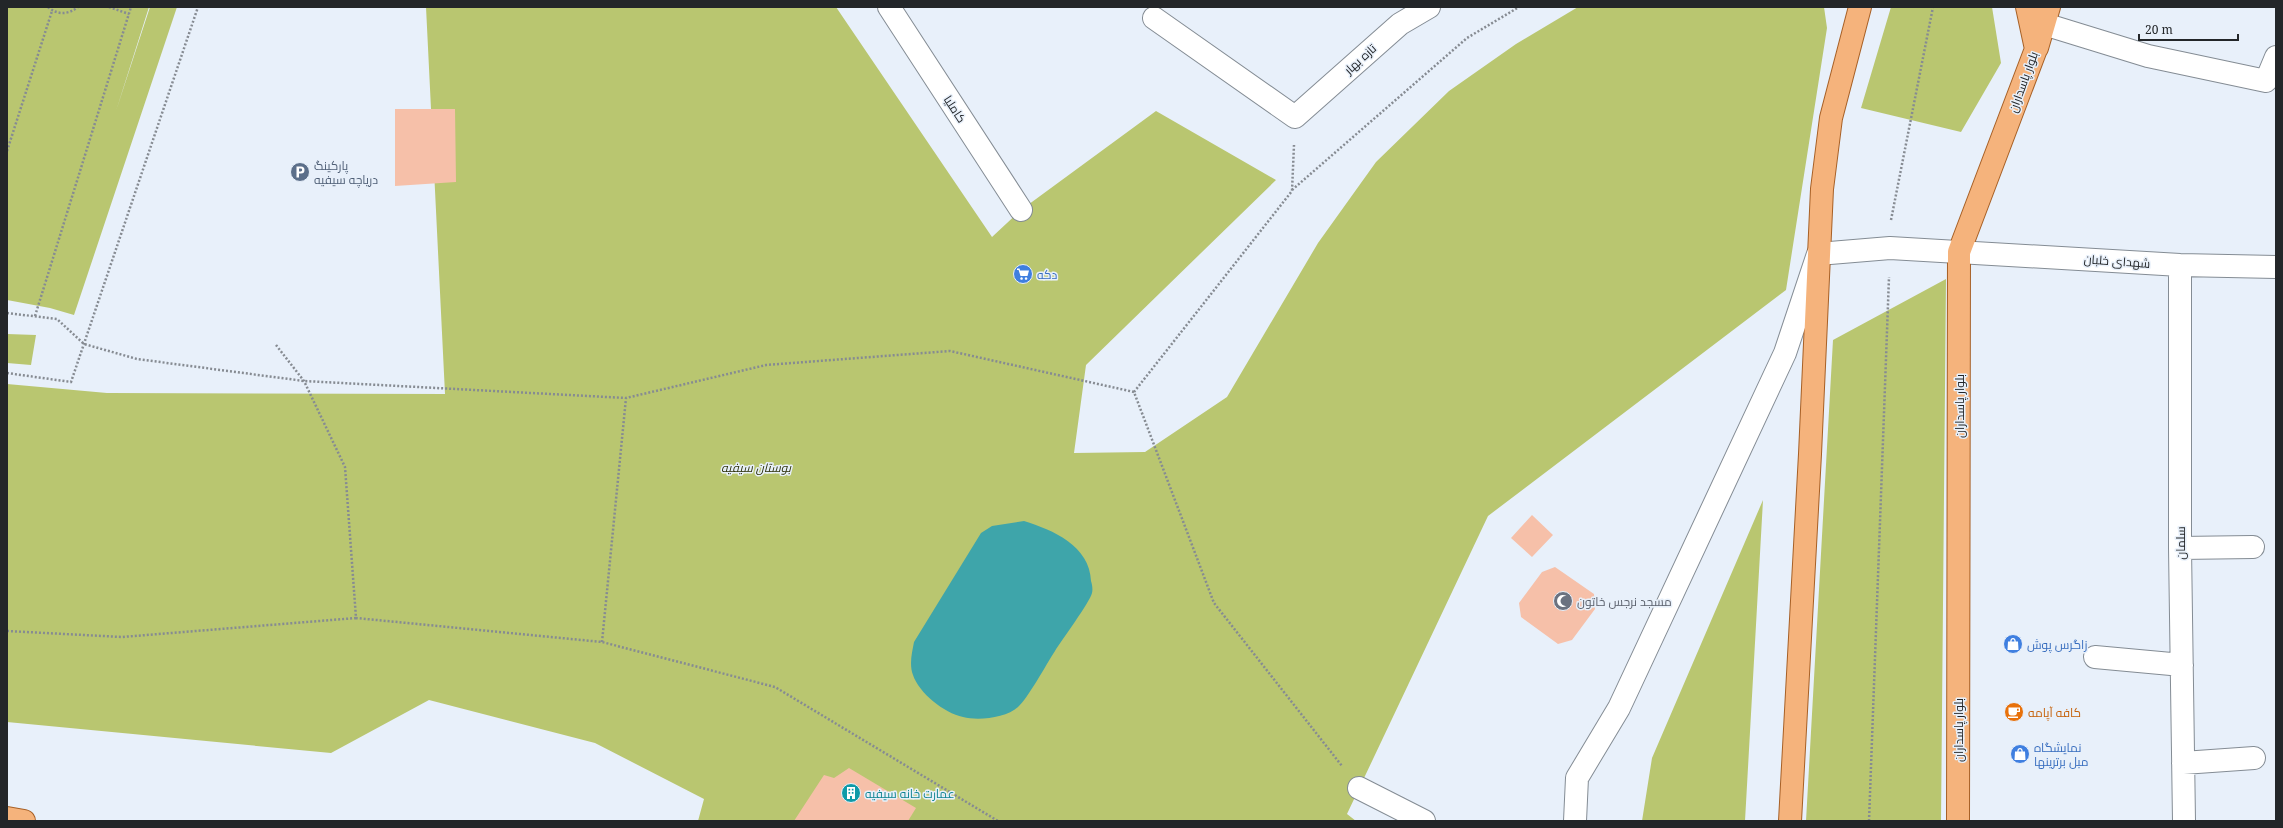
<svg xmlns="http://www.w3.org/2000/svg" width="2283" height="828" viewBox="0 0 2283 828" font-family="'Noto Serif',Cairo,serif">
<rect width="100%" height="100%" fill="#e8f0fa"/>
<!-- green -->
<path fill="#b9c670" d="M 7,7 L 149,7 L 116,111 L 150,7 L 177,7 L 74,315 L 50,308 L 7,300 Z
M 426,7 L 836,7 L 992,237 L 1021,210 L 1156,111 L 1276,180 L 1086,365 L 1074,453 L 1145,452 L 1227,397 L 1318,243 L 1376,162 L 1449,91 L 1516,44 L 1578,7 L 1824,7 L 1827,28 L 1786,290 L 1488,516 L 1347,814 L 1356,821 L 698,821 L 704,799 L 595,743 L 429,700 L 331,753 L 7,722 L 7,384 L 107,393 L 445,394 Z
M 1891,7 L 1992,7 L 2001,63 L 1961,132 L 1861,108 Z
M 1946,279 L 1941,821 L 1806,821 L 1833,340 Z
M 7,334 L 36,335 L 31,365 L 7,363 Z
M 1763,500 L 1745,821 L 1642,821 L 1652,758 Z"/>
<!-- water -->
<path fill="#3ea5aa" d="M 1024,521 C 1053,530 1090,546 1091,581 C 1092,584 1093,589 1092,593 C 1090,602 1061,641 1055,651 C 1047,663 1027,700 1018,707 C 1006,718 978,721 963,717 C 944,713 919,693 913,675 C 909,664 912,653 914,642 L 981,533 L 992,526 Z"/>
<!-- building -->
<path fill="#f6c0a9" d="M 395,109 L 455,109 L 456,182 L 395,186 Z
M 1532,515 L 1553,535 L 1532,557 L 1511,538 Z
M 1555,567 L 1594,594 L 1595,609 L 1572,640 L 1558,644 L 1521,617 L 1519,603 L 1542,572 Z
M 849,768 L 916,808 L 908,821 L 794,821 L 824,775 L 834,778 Z"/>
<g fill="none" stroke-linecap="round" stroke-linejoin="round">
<!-- minor casing -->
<g stroke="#848c94" stroke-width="24">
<path id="minor" d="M 889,7 L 1021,210
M 1154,18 L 1295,117 L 1400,24 L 1429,7
M 2044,24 L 2148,56 L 2266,81 L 2276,57
M 2180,265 L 2180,548 L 2184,821
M 2180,548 L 2253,547
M 2095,657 L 2182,665
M 2183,763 L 2254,758
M 1359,788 L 1424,821
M 1575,821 L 1577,778 L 1619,708 L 1785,353 L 1818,254 L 1890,248 L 2180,265 L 2276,267"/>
</g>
<!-- major casing -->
<g stroke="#a76026" stroke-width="24">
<path id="major" d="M 2037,48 L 2049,7
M 7,818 L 24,821
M 1790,821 L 1810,454 L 1822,189 L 1831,118 L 1860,7
M 1958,821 L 1959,252 L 2036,49 L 2027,7"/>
</g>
<!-- path -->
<path stroke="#868b92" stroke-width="2.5" stroke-dasharray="2 2" stroke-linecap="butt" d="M 48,7 C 57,15 68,15 78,7
M 109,7 L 129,14
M 7,151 L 52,11
M 1292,190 L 1467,38 L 1519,7
M 1891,220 L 1933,7
M 7,313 L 57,319 L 84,344 L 137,359 L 304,381 L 626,398 L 766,365 L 950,351 L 1134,392 L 1214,603 L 1342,766
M 35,316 L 131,7
M 276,345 L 304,381 L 345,467 L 356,618 L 602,642 L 775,687 L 998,821
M 7,373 L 71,382 L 198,7
M 1134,392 L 1292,191 L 1294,145
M 7,631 L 122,637 L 356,618
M 602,642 L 626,398
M 1869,821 L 1889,277"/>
<!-- minor -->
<use href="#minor" stroke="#fff" stroke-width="22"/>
<!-- major -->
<use href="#major" stroke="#f5b37c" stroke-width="22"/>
</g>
<!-- icons -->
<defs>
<g id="parking-disc" transform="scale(1)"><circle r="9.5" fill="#5c6f8a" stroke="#e8f0fa"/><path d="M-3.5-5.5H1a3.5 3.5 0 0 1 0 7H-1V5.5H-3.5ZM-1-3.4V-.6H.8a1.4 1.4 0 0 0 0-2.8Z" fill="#fff"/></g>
<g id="supermarket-disc" transform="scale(1)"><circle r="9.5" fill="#3f7fe0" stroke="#e8f0fa"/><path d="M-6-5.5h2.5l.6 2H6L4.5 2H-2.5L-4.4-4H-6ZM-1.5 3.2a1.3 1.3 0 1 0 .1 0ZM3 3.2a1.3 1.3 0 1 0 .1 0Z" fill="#fff"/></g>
<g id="mosque-disc" transform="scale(1)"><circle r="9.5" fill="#6b7280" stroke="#e8f0fa"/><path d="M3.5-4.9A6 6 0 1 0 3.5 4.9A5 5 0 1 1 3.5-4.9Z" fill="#fff"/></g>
<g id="shop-disc" transform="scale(1)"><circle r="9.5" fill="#3f7fe0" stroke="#e8f0fa"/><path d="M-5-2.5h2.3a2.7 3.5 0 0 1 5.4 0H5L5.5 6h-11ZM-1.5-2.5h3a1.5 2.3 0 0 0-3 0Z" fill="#fff"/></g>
<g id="cafe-disc" transform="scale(1)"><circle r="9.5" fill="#e8710a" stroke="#e8f0fa"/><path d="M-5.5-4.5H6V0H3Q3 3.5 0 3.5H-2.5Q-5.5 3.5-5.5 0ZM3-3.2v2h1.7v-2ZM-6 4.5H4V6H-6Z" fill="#fff"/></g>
<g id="building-disc" transform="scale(1)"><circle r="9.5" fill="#0f9aa8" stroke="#e8f0fa"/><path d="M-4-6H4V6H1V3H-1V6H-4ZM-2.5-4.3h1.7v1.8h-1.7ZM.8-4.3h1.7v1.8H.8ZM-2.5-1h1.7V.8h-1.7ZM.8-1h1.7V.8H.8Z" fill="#fff"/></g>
</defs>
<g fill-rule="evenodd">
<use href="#parking-disc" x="300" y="172"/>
<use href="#supermarket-disc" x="1023" y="274"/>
<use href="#mosque-disc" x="1563" y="601"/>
<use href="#shop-disc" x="2013" y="644"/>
<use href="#cafe-disc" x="2014" y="712"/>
<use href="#shop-disc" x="2020" y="754"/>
<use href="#building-disc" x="851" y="793"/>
</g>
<g text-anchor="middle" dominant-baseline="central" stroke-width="3" stroke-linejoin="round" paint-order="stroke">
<!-- street labels -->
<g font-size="12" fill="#232629" stroke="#e8f0fa">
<text transform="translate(1360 59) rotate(-42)">تازه بهار</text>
<text transform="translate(2023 82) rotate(-70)">بلوار پاسداران</text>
<text transform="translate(955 109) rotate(57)">کاملیا</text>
<text transform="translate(2117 261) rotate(4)">شهدای خلبان</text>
<text transform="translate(1959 406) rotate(-90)">بلوار پاسداران</text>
<text transform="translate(2180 543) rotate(-90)">سلمان</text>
<text transform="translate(1958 730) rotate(-90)">بلوار پاسداران</text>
</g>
<!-- service labels -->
<g font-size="12" fill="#4e5e75" stroke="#e8f0fa" text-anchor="start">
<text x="314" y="165">پارکینگ<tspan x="314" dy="14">دریاچه سیفیه</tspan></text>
</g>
<!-- shop labels -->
<g font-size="12" fill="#366cbe" stroke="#e8f0fa" text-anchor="start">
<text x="1037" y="274">دکه</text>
<text x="2027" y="644">زاگرس پوش</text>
<text x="2034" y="747">نمایشگاه<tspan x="2034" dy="14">مبل برترینها</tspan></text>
</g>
<!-- park labels -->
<g font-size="12" font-style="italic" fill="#2c3109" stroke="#e8f0fa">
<text x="756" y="467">بوستان سیفیه</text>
</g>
<!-- worship labels -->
<g font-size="12" fill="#5b616d" stroke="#e8f0fa" text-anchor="start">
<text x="1577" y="601">مسجد نرجس خاتون</text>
</g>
<!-- food labels -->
<g font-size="12" fill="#c56008" stroke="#e8f0fa" text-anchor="start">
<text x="2028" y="712">کافه آپامه</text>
</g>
<!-- culture labels -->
<g font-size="12" fill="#0d838f" stroke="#e8f0fa" text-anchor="start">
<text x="865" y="793">عمارت خانه سیفیه</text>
</g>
</g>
<!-- border -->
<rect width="2283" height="828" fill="none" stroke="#232629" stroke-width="16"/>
<!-- scale -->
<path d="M2139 34v6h99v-6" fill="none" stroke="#232629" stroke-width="2"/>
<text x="2145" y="34" font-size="12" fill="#232629" stroke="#e8f0fa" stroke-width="3" paint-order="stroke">20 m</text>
</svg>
